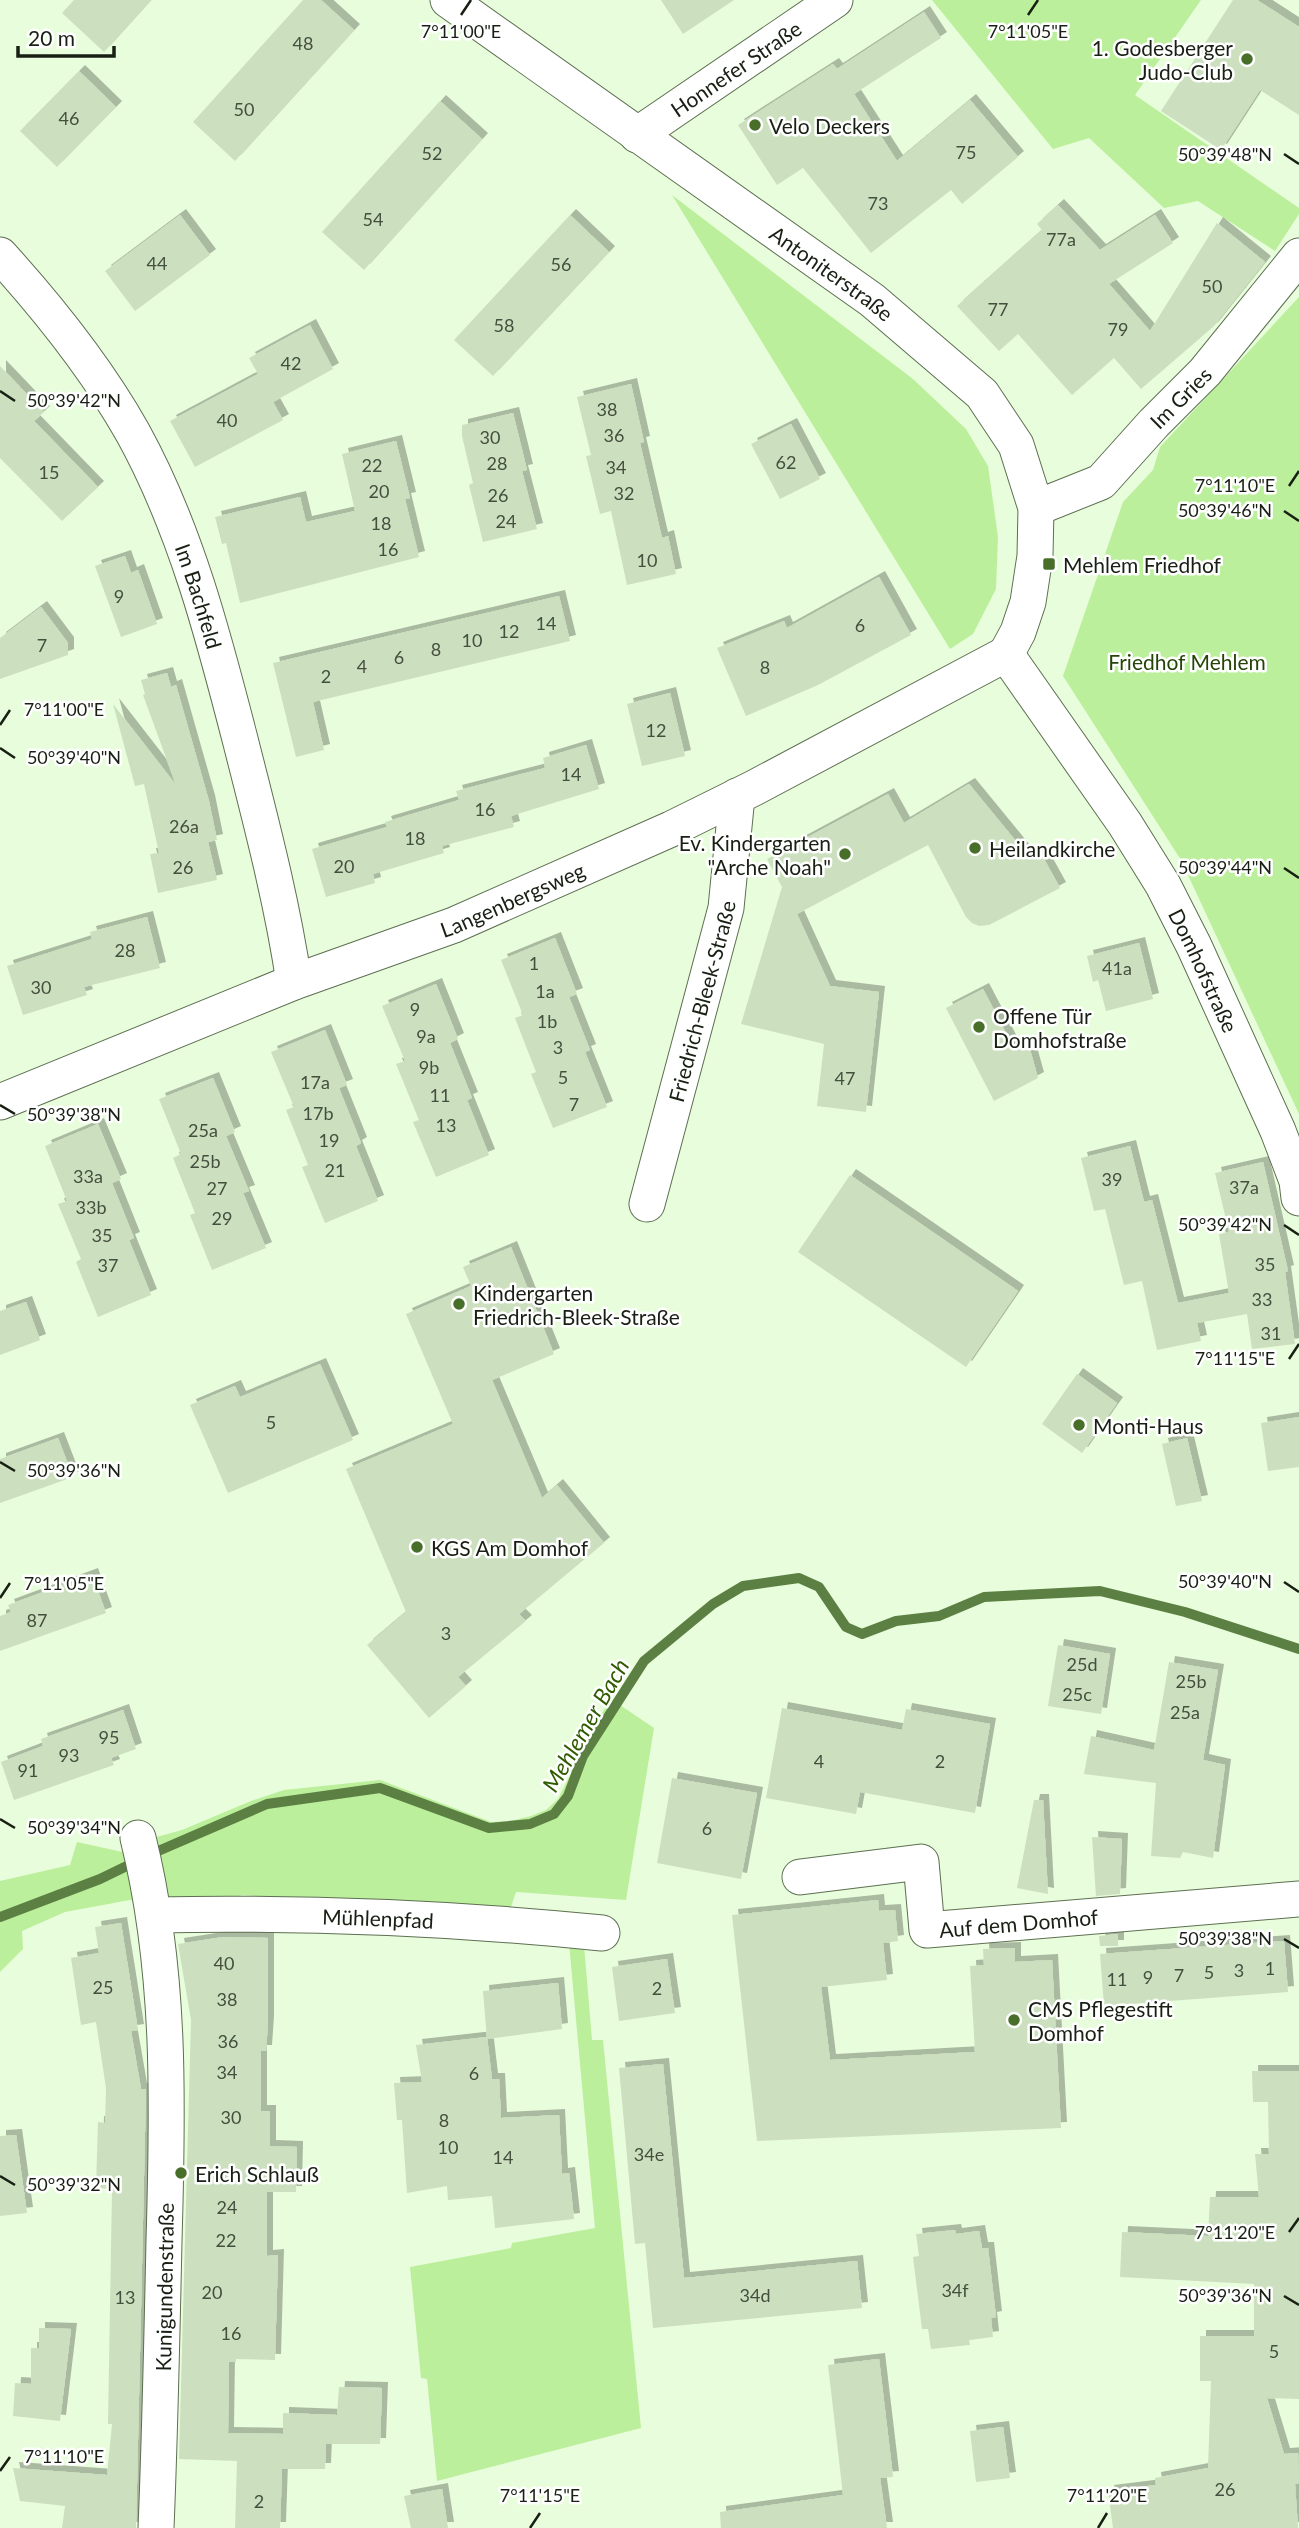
<svg xmlns="http://www.w3.org/2000/svg" width="1299" height="2528" viewBox="0 0 1299 2528" font-family="Lato,sans-serif">
<defs>
<filter id="shadow"><feDropShadow dx="6" dy="-6" stdDeviation="0" flood-color="#0004"/></filter>
</defs>
<rect width="100%" height="100%" fill="#e8fddb"/>
<!-- green -->
<path fill="#bcef9c" d="M 932,0 L 1201,0 L 1135,95 L 1299,208 L 1299,214 L 1275,251 L 1198,201 L 1164,208 L 1089,138 L 1053,149 Z
M 672,195 L 913,379 L 966,429 L 988,466 L 998,537 L 996,589 L 973,634 L 950,649 Z
M 1299,297 L 1299,1114 L 1181,860 L 1063,676 L 1123,502 L 1153,470 L 1160,447 Z
M 611,1699 L 654,1728 L 626,1900 L 516,1892 L 509,1913 L 243,1895 L 171,1909 L 130,1900 L 65,1912 L 22,1931 L 23,1949 L 0,1972 L 0,1881 L 70,1865 L 77,1842 L 127,1853 L 153,1838 L 182,1830 L 251,1801 L 284,1790 L 380,1780 L 491,1822 L 511,1821 L 531,1816 L 546,1810 L 558,1799 L 570,1775 L 578,1750 Z
M 569,1943 L 584,1945 L 592,2040 L 603,2040 L 641,2428 L 437,2481 L 427,2379 L 421,2378 L 410,2267 L 511,2248 L 512,2243 L 595,2228 Z"/>
<g fill="none" stroke-linecap="round" stroke-linejoin="round">
<!-- stream -->
<path stroke="#5c8043" stroke-width="10" d="M 149,1855 L 267,1804 L 380,1788 L 489,1828 L 530,1824 L 554,1814 L 568,1796 L 583,1756 L 644,1661 L 713,1604 L 743,1586 L 799,1578 L 819,1587 L 846,1627 L 862,1634 L 896,1621 L 939,1616 L 984,1597 L 1100,1591 L 1185,1612 L 1299,1649
M 0,1917 L 100,1879 L 135,1862"/>
</g>
<!-- building -->
<path fill="#cce0bf" filter="url(#shadow)" d="M 74,0 L 151,0 L 104,52 L 62,13 Z
M 303,0 L 321,0 L 354,30 L 235,161 L 193,122 Z
M 661,0 L 734,0 L 683,34 Z
M 1233,0 L 1257,0 L 1299,27 L 1299,115 L 1260,90 L 1221,150 L 1161,111 Z
M 924,12 L 941,38 L 854,94 L 897,161 L 970,100 L 1018,157 L 962,204 L 951,190 L 871,253 L 803,168 L 777,185 L 738,125 L 833,64 L 837,69 Z
M 79,71 L 116,107 L 57,167 L 20,131 Z
M 440,101 L 482,139 L 364,270 L 322,232 Z
M 1058,205 L 1100,250 L 1155,215 L 1173,243 L 1109,284 L 1150,331 L 1217,223 L 1265,262 L 1213,327 L 1141,389 L 1114,358 L 1072,395 L 1018,334 L 999,351 L 957,306 L 1042,230 L 1037,224 Z
M 180,215 L 210,255 L 135,311 L 105,271 Z
M 570,215 L 609,252 L 493,376 L 454,340 Z
M 310,325 L 333,369 L 273,402 L 283,420 L 195,467 L 170,421 L 258,374 L 249,358 Z
M 0,366 L 44,412 L 34,421 L 98,487 L 62,521 L 0,458 Z
M 631,384 L 644,442 L 640,443 L 662,538 L 668,536 L 676,574 L 627,585 L 611,511 L 600,514 L 586,456 L 591,455 L 577,397 Z
M 513,413 L 527,470 L 522,471 L 537,529 L 483,542 L 469,485 L 473,483 L 462,436 L 462,425 Z
M 791,424 L 820,479 L 780,499 L 751,444 Z
M 396,441 L 410,498 L 405,499 L 419,557 L 240,603 L 226,543 L 222,544 L 215,517 L 300,497 L 306,522 L 355,511 L 342,454 Z
M 125,556 L 131,573 L 138,570 L 157,624 L 121,637 L 95,566 Z
M 879,577 L 911,635 L 818,685 L 746,716 L 717,648 L 784,621 L 787,628 Z
M 559,596 L 570,641 L 313,702 L 324,750 L 296,757 L 273,663 Z
M 41,607 L 68,643 L 68,655 L 0,679 L 0,638 Z
M 167,673 L 171,687 L 176,685 L 209,801 L 217,840 L 208,842 L 217,880 L 158,893 L 150,854 L 159,853 L 144,784 L 135,786 L 113,704 L 176,785 L 143,695 L 145,694 L 141,680 Z
M 670,693 L 685,756 L 642,766 L 627,704 Z
M 586,745 L 599,789 L 511,816 L 514,827 L 442,846 L 444,853 L 373,874 L 375,883 L 326,897 L 312,849 L 387,827 L 385,822 L 459,800 L 456,791 L 545,768 L 543,758 Z
M 969,784 L 1028,856 L 1039,850 L 1060,888 L 989,925 L 979,926 L 972,923 L 966,917 L 928,845 L 797,914 L 830,986 L 879,992 L 866,1112 L 817,1106 L 824,1044 L 741,1024 L 782,887 L 767,859 L 888,794 L 904,823 Z
M 147,917 L 160,968 L 84,987 L 87,995 L 23,1015 L 7,966 L 92,939 L 90,932 Z
M 555,938 L 577,994 L 569,997 L 590,1050 L 585,1052 L 607,1107 L 553,1128 L 531,1074 L 536,1072 L 515,1018 L 523,1015 L 501,960 Z
M 1139,943 L 1153,999 L 1106,1011 L 1098,980 L 1093,982 L 1087,956 Z
M 436,984 L 458,1039 L 450,1043 L 472,1098 L 467,1100 L 489,1155 L 436,1177 L 413,1122 L 419,1120 L 396,1064 L 405,1061 L 382,1006 Z
M 983,989 L 1015,1050 L 1029,1046 L 1038,1078 L 994,1101 L 946,1008 Z
M 325,1030 L 347,1085 L 339,1088 L 361,1143 L 356,1146 L 378,1201 L 325,1223 L 302,1167 L 308,1165 L 286,1110 L 294,1107 L 271,1052 Z
M 213,1078 L 235,1132 L 226,1136 L 249,1191 L 243,1193 L 266,1248 L 212,1270 L 190,1215 L 195,1213 L 173,1158 L 181,1154 L 159,1099 Z
M 98,1124 L 121,1179 L 112,1183 L 134,1238 L 129,1240 L 151,1295 L 98,1317 L 76,1262 L 81,1259 L 58,1204 L 67,1201 L 45,1146 Z
M 1130,1146 L 1144,1202 L 1152,1200 L 1178,1303 L 1229,1293 L 1219,1234 L 1229,1232 L 1215,1173 L 1263,1162 L 1288,1271 L 1285,1272 L 1295,1344 L 1252,1349 L 1247,1314 L 1197,1323 L 1201,1341 L 1157,1350 L 1142,1281 L 1124,1285 L 1105,1209 L 1094,1211 L 1081,1158 Z
M 850,1175 L 1018,1291 L 966,1367 L 798,1252 Z
M 511,1247 L 554,1354 L 492,1380 L 542,1498 L 557,1485 L 604,1543 L 519,1614 L 526,1621 L 458,1677 L 466,1686 L 429,1718 L 367,1645 L 406,1612 L 346,1469 L 453,1424 L 406,1314 L 471,1286 L 463,1267 Z
M 26,1302 L 40,1340 L 0,1355 L 0,1311 Z
M 320,1364 L 353,1440 L 228,1493 L 190,1405 L 235,1386 L 240,1397 Z
M 1077,1374 L 1117,1403 L 1082,1453 L 1042,1424 Z
M 1299,1417 L 1299,1467 L 1268,1471 L 1261,1423 Z
M 58,1438 L 73,1477 L 0,1503 L 0,1459 Z
M 1187,1438 L 1202,1501 L 1176,1506 L 1162,1444 Z
M 92,1574 L 106,1613 L 0,1651 L 0,1616 L 11,1612 L 8,1605 Z
M 1058,1645 L 1110,1654 L 1101,1714 L 1048,1706 Z
M 1169,1662 L 1218,1670 L 1203,1760 L 1225,1765 L 1213,1858 L 1183,1852 L 1180,1858 L 1151,1856 L 1156,1783 L 1084,1774 L 1091,1736 L 1154,1750 Z
M 782,1708 L 902,1730 L 906,1709 L 990,1724 L 975,1813 L 860,1792 L 856,1814 L 766,1798 Z
M 123,1710 L 136,1749 L 111,1758 L 114,1765 L 14,1800 L 1,1762 L 43,1746 L 41,1739 Z
M 672,1778 L 757,1793 L 741,1879 L 657,1863 Z
M 1034,1800 L 1043,1800 L 1048,1894 L 1017,1888 Z
M 1092,1837 L 1122,1839 L 1120,1894 L 1096,1896 Z
M 878,1900 L 879,1911 L 895,1910 L 898,1941 L 883,1943 L 887,1980 L 821,1987 L 830,2060 L 975,2052 L 970,1966 L 984,1965 L 983,1949 L 1015,1948 L 1015,1962 L 1052,1960 L 1061,2128 L 757,2141 L 732,1915 Z
M 121,1923 L 138,2030 L 131,2031 L 141,2089 L 146,2089 L 136,2528 L 62,2528 L 65,2506 L 20,2501 L 13,2468 L 107,2475 L 112,2424 L 108,2424 L 112,2189 L 96,2188 L 98,2122 L 105,2123 L 106,2088 L 96,2022 L 81,2025 L 71,1958 L 99,1953 L 95,1927 Z
M 1118,1934 L 1118,1946 L 1100,1946 L 1099,1936 Z
M 223,1937 L 268,1938 L 268,2022 L 266,2051 L 261,2051 L 261,2111 L 270,2111 L 270,2146 L 297,2147 L 296,2192 L 267,2192 L 267,2256 L 278,2255 L 275,2360 L 236,2359 L 236,2362 L 229,2362 L 228,2433 L 283,2434 L 283,2413 L 337,2415 L 339,2387 L 382,2388 L 380,2444 L 326,2444 L 325,2469 L 282,2469 L 280,2528 L 235,2528 L 237,2461 L 179,2459 L 191,2020 L 178,1944 Z
M 1284,1941 L 1288,1992 L 1104,2006 L 1100,1954 Z
M 667,1959 L 675,2013 L 619,2021 L 612,1967 Z
M 558,1983 L 562,2029 L 487,2039 L 483,1991 Z
M 487,2037 L 492,2079 L 499,2079 L 501,2118 L 559,2115 L 562,2174 L 569,2173 L 574,2219 L 495,2228 L 492,2196 L 448,2200 L 447,2186 L 407,2193 L 402,2120 L 397,2120 L 394,2083 L 422,2082 L 416,2045 Z
M 663,2064 L 684,2278 L 857,2261 L 862,2308 L 653,2328 L 645,2243 L 635,2244 L 619,2068 Z
M 1252,2071 L 1299,2071 L 1299,2399 L 1267,2398 L 1284,2454 L 1298,2453 L 1299,2483 L 1295,2484 L 1298,2528 L 1113,2528 L 1108,2491 L 1156,2485 L 1155,2478 L 1208,2468 L 1211,2381 L 1200,2381 L 1200,2336 L 1254,2336 L 1254,2284 L 1120,2277 L 1122,2232 L 1208,2236 L 1210,2197 L 1259,2197 L 1255,2154 L 1269,2154 L 1268,2102 L 1253,2102 Z
M 16,2135 L 27,2213 L 0,2216 L 0,2136 Z
M 955,2230 L 956,2234 L 979,2231 L 982,2248 L 988,2248 L 996,2317 L 991,2318 L 993,2337 L 969,2340 L 970,2345 L 931,2349 L 928,2329 L 922,2329 L 913,2257 L 919,2256 L 916,2234 Z
M 39,2328 L 71,2329 L 60,2421 L 13,2416 L 15,2383 L 31,2384 L 31,2348 L 39,2348 Z
M 879,2359 L 893,2477 L 880,2478 L 887,2528 L 721,2528 L 720,2512 L 843,2495 L 828,2365 Z
M 1003,2427 L 1010,2478 L 976,2482 L 970,2431 Z
M 442,2489 L 448,2528 L 411,2528 L 404,2496 Z"/>
<g fill="none" stroke-linecap="round" stroke-linejoin="round">
<!-- minor casing -->
<g stroke="#5d6f52" stroke-width="37">
<g id="minor">
<path id="s1" d="M 448,0 L 872,300 L 982,394 L 1016,445 L 1036,508 L 1035,556 L 1028,602 L 1018,632 L 1006,654"/>
<path id="s2" d="M 637,135 L 835,0"/>
<path id="s3" d="M 0,255 C 49,309 97,369 133,433 C 186,529 214,638 241,743 C 261,822 282,901 294,982"/>
<path id="s4" d="M 1036,508 L 1101,482 L 1154,423 L 1205,372 L 1299,256"/>
<path id="s5" d="M 1006,654 L 1125,824 L 1163,885 L 1194,946 L 1278,1131 L 1297,1181 L 1299,1198"/>
<path id="s6" d="M 0,1102 L 294,982 L 454,925 L 671,829 L 754,788 L 1006,654"/>
<path id="s7" d="M 647,1204 L 726,908 L 737,796"/>
<path d="M 138,1838 C 171,1970 168,2105 164,2241 C 162,2336 160,2432 156,2528"/>
<path id="s8" d="M 800,1877 L 921,1862 L 927,1930 L 1299,1899"/>
<path id="s9" d="M 154,1915 C 304,1912 453,1918 602,1933"/>
</g>
</g>
<!-- minor -->
<use href="#minor" stroke="#fff" stroke-width="35"/>
</g>
<!-- ticks -->
<path fill="none" stroke="#181f13" stroke-width="2.5" d="M 461,15 L 471,0M 1028,15 L 1038,0M 1284,154 L 1299,164M 0,391 L 15,401M 1289,486 L 1299,471M 1284,511 L 1299,521M 0,725 L 10,710M 0,748 L 15,758M 1284,868 L 1299,878M 0,1105 L 15,1114M 1284,1225 L 1299,1235M 1289,1359 L 1299,1344M 0,1462 L 15,1471M 1284,1582 L 1299,1592M 0,1598 L 10,1583M 0,1819 L 15,1828M 1284,1939 L 1299,1948M 0,2176 L 15,2185M 1289,2232 L 1299,2218M 1284,2296 L 1299,2305M 0,2471 L 10,2457M 530,2528 L 540,2513M 1098,2528 L 1107,2513"/>
<!-- markers -->
<g fill="#476f2a" stroke="#fff" stroke-width="2.5">
<circle cx="1247" cy="59" r="7"/>
<circle cx="755" cy="125" r="7"/>
<rect x="1042" y="557" width="14" height="14" rx="3.5"/>
<circle cx="975" cy="848" r="7"/>
<circle cx="845" cy="854" r="7"/>
<circle cx="979" cy="1027" r="7"/>
<circle cx="459" cy="1304" r="7"/>
<circle cx="1079" cy="1425" r="7"/>
<circle cx="417" cy="1547" r="7"/>
<circle cx="1014" cy="2020" r="7"/>
<circle cx="181" cy="2173" r="7"/>
</g>
<g text-anchor="middle" dominant-baseline="central" stroke-width="5" stroke-linejoin="round" paint-order="stroke">
<!-- number labels -->
<g font-size="18" fill="#454f3e">
<text x="303" y="43">48</text>
<text x="244" y="109">50</text>
<text x="69" y="118">46</text>
<text x="966" y="152">75</text>
<text x="432" y="153">52</text>
<text x="878" y="203">73</text>
<text x="373" y="219">54</text>
<text x="1061" y="239">77a</text>
<text x="157" y="263">44</text>
<text x="561" y="264">56</text>
<text x="1212" y="286">50</text>
<text x="998" y="309">77</text>
<text x="504" y="325">58</text>
<text x="1118" y="329">79</text>
<text x="291" y="363">42</text>
<text x="607" y="409">38</text>
<text x="227" y="420">40</text>
<text x="614" y="435">36</text>
<text x="490" y="437">30</text>
<text x="786" y="462">62</text>
<text x="497" y="463">28</text>
<text x="372" y="465">22</text>
<text x="616" y="467">34</text>
<text x="49" y="472">15</text>
<text x="379" y="491">20</text>
<text x="624" y="493">32</text>
<text x="498" y="495">26</text>
<text x="506" y="521">24</text>
<text x="381" y="523">18</text>
<text x="388" y="549">16</text>
<text x="647" y="560">10</text>
<text x="119" y="596">9</text>
<text x="546" y="623">14</text>
<text x="860" y="625">6</text>
<text x="509" y="631">12</text>
<text x="472" y="640">10</text>
<text x="42" y="645">7</text>
<text x="436" y="649">8</text>
<text x="399" y="657">6</text>
<text x="362" y="666">4</text>
<text x="765" y="667">8</text>
<text x="326" y="676">2</text>
<text x="656" y="730">12</text>
<text x="571" y="774">14</text>
<text x="485" y="809">16</text>
<text x="184" y="826">26a</text>
<text x="415" y="838">18</text>
<text x="344" y="866">20</text>
<text x="183" y="867">26</text>
<text x="125" y="950">28</text>
<text x="534" y="963">1</text>
<text x="1117" y="968">41a</text>
<text x="41" y="987">30</text>
<text x="545" y="991">1a</text>
<text x="415" y="1009">9</text>
<text x="547" y="1021">1b</text>
<text x="426" y="1036">9a</text>
<text x="558" y="1047">3</text>
<text x="429" y="1067">9b</text>
<text x="563" y="1077">5</text>
<text x="845" y="1078">47</text>
<text x="315" y="1082">17a</text>
<text x="440" y="1095">11</text>
<text x="574" y="1104">7</text>
<text x="318" y="1113">17b</text>
<text x="446" y="1125">13</text>
<text x="203" y="1130">25a</text>
<text x="329" y="1140">19</text>
<text x="205" y="1161">25b</text>
<text x="335" y="1170">21</text>
<text x="88" y="1176">33a</text>
<text x="1112" y="1179">39</text>
<text x="1244" y="1187">37a</text>
<text x="217" y="1188">27</text>
<text x="91" y="1207">33b</text>
<text x="222" y="1218">29</text>
<text x="102" y="1235">35</text>
<text x="1265" y="1264">35</text>
<text x="108" y="1265">37</text>
<text x="1262" y="1299">33</text>
<text x="1271" y="1333">31</text>
<text x="271" y="1422">5</text>
<text x="37" y="1620">87</text>
<text x="446" y="1633">3</text>
<text x="1082" y="1664">25d</text>
<text x="1191" y="1681">25b</text>
<text x="1077" y="1694">25c</text>
<text x="1185" y="1712">25a</text>
<text x="109" y="1737">95</text>
<text x="69" y="1755">93</text>
<text x="819" y="1761">4</text>
<text x="940" y="1761">2</text>
<text x="28" y="1770">91</text>
<text x="707" y="1828">6</text>
<text x="224" y="1963">40</text>
<text x="1270" y="1968">1</text>
<text x="1239" y="1970">3</text>
<text x="1209" y="1972">5</text>
<text x="1179" y="1975">7</text>
<text x="1148" y="1977">9</text>
<text x="1117" y="1979">11</text>
<text x="103" y="1987">25</text>
<text x="657" y="1988">2</text>
<text x="227" y="1999">38</text>
<text x="228" y="2041">36</text>
<text x="227" y="2072">34</text>
<text x="474" y="2073">6</text>
<text x="231" y="2117">30</text>
<text x="444" y="2120">8</text>
<text x="448" y="2147">10</text>
<text x="649" y="2154">34e</text>
<text x="503" y="2157">14</text>
<text x="227" y="2207">24</text>
<text x="226" y="2240">22</text>
<text x="955" y="2290">34f</text>
<text x="212" y="2292">20</text>
<text x="755" y="2295">34d</text>
<text x="125" y="2297">13</text>
<text x="231" y="2333">16</text>
<text x="1274" y="2351">5</text>
<text x="1225" y="2489">26</text>
<text x="259" y="2501">2</text>
</g>
<!-- poi labels -->
<g font-size="21" fill="#181f13" stroke="#fff" text-anchor="start">
<text x="1233" y="47" text-anchor="end">1. Godesberger<tspan x="1233" dy="24">Judo-Club</tspan></text>
<text x="769" y="125">Velo Deckers</text>
<text x="1063" y="564">Mehlem Friedhof</text>
<text x="831" y="842" text-anchor="end">Ev. Kindergarten<tspan x="831" dy="24">"Arche Noah"</tspan></text>
<text x="989" y="848">Heilandkirche</text>
<text x="993" y="1015">Offene Tür<tspan x="993" dy="24">Domhofstraße</tspan></text>
<text x="473" y="1292">Kindergarten<tspan x="473" dy="24">Friedrich-Bleek-Straße</tspan></text>
<text x="1093" y="1425">Monti-Haus</text>
<text x="431" y="1547">KGS Am Domhof</text>
<text x="1028" y="2008">CMS Pflegestift<tspan x="1028" dy="24">Domhof</tspan></text>
<text x="195" y="2173">Erich Schlauß</text>
</g>
<!-- street labels -->
<g font-size="21" fill="#181f13" stroke="#fff">
<text stroke="none"><textPath href="#s2" startOffset="119">Honnefer Straße</textPath></text>
<text stroke="none"><textPath href="#s1" startOffset="471">Antoniterstraße</textPath></text>
<text stroke="none"><textPath href="#s4" startOffset="186">Im Gries</textPath></text>
<text stroke="none"><textPath href="#s3" startOffset="399">Im Bachfeld</textPath></text>
<text stroke="none"><textPath href="#s6" startOffset="551">Langenbergsweg</textPath></text>
<text stroke="none"><textPath href="#s5" startOffset="374">Domhofstraße</textPath></text>
<text stroke="none"><textPath href="#s7" startOffset="210">Friedrich-Bleek-Straße</textPath></text>
<text stroke="none"><textPath href="#s9" startOffset="224">Mühlenpfad</textPath></text>
<text stroke="none"><textPath href="#s8" startOffset="282">Auf dem Domhof</textPath></text>
<text transform="translate(164 2287) rotate(-89)">Kunigundenstraße</text>
</g>
<!-- park labels -->
<g font-size="21" fill="#254508" stroke="#fff">
<text x="1187" y="661">Friedhof Mehlem</text>
</g>
<!-- water labels -->
<g font-size="23" font-style="italic" fill="#305c00" stroke="#fff">
<text transform="translate(585 1725) rotate(-60)">Mehlemer Bach</text>
</g>
</g>
<g font-size="18" text-anchor="middle" fill="#181f13" stroke="#fff" stroke-width="5" stroke-linejoin="round" paint-order="stroke">
<text x="461" y="38">7°11'00"E</text>
<text x="1028" y="38">7°11'05"E</text>
<text x="1225" y="161">50°39'48"N</text>
<text x="74" y="407">50°39'42"N</text>
<text x="1235" y="492">7°11'10"E</text>
<text x="1225" y="517">50°39'46"N</text>
<text x="64" y="716">7°11'00"E</text>
<text x="74" y="764">50°39'40"N</text>
<text x="1225" y="874">50°39'44"N</text>
<text x="74" y="1121">50°39'38"N</text>
<text x="1225" y="1231">50°39'42"N</text>
<text x="1235" y="1365">7°11'15"E</text>
<text x="74" y="1477">50°39'36"N</text>
<text x="1225" y="1588">50°39'40"N</text>
<text x="64" y="1590">7°11'05"E</text>
<text x="74" y="1834">50°39'34"N</text>
<text x="1225" y="1945">50°39'38"N</text>
<text x="74" y="2191">50°39'32"N</text>
<text x="1235" y="2239">7°11'20"E</text>
<text x="1225" y="2302">50°39'36"N</text>
<text x="64" y="2463">7°11'10"E</text>
<text x="540" y="2502">7°11'15"E</text>
<text x="1107" y="2502">7°11'20"E</text>
</g>
<!-- scale -->
<path d="M18 46v10h96v-10" fill="none" stroke="#181f13" stroke-width="3.5"/>
<text x="28" y="46" font-size="21" fill="#181f13" stroke="#ffffff" stroke-width="5" paint-order="stroke">20 m</text>
</svg>
